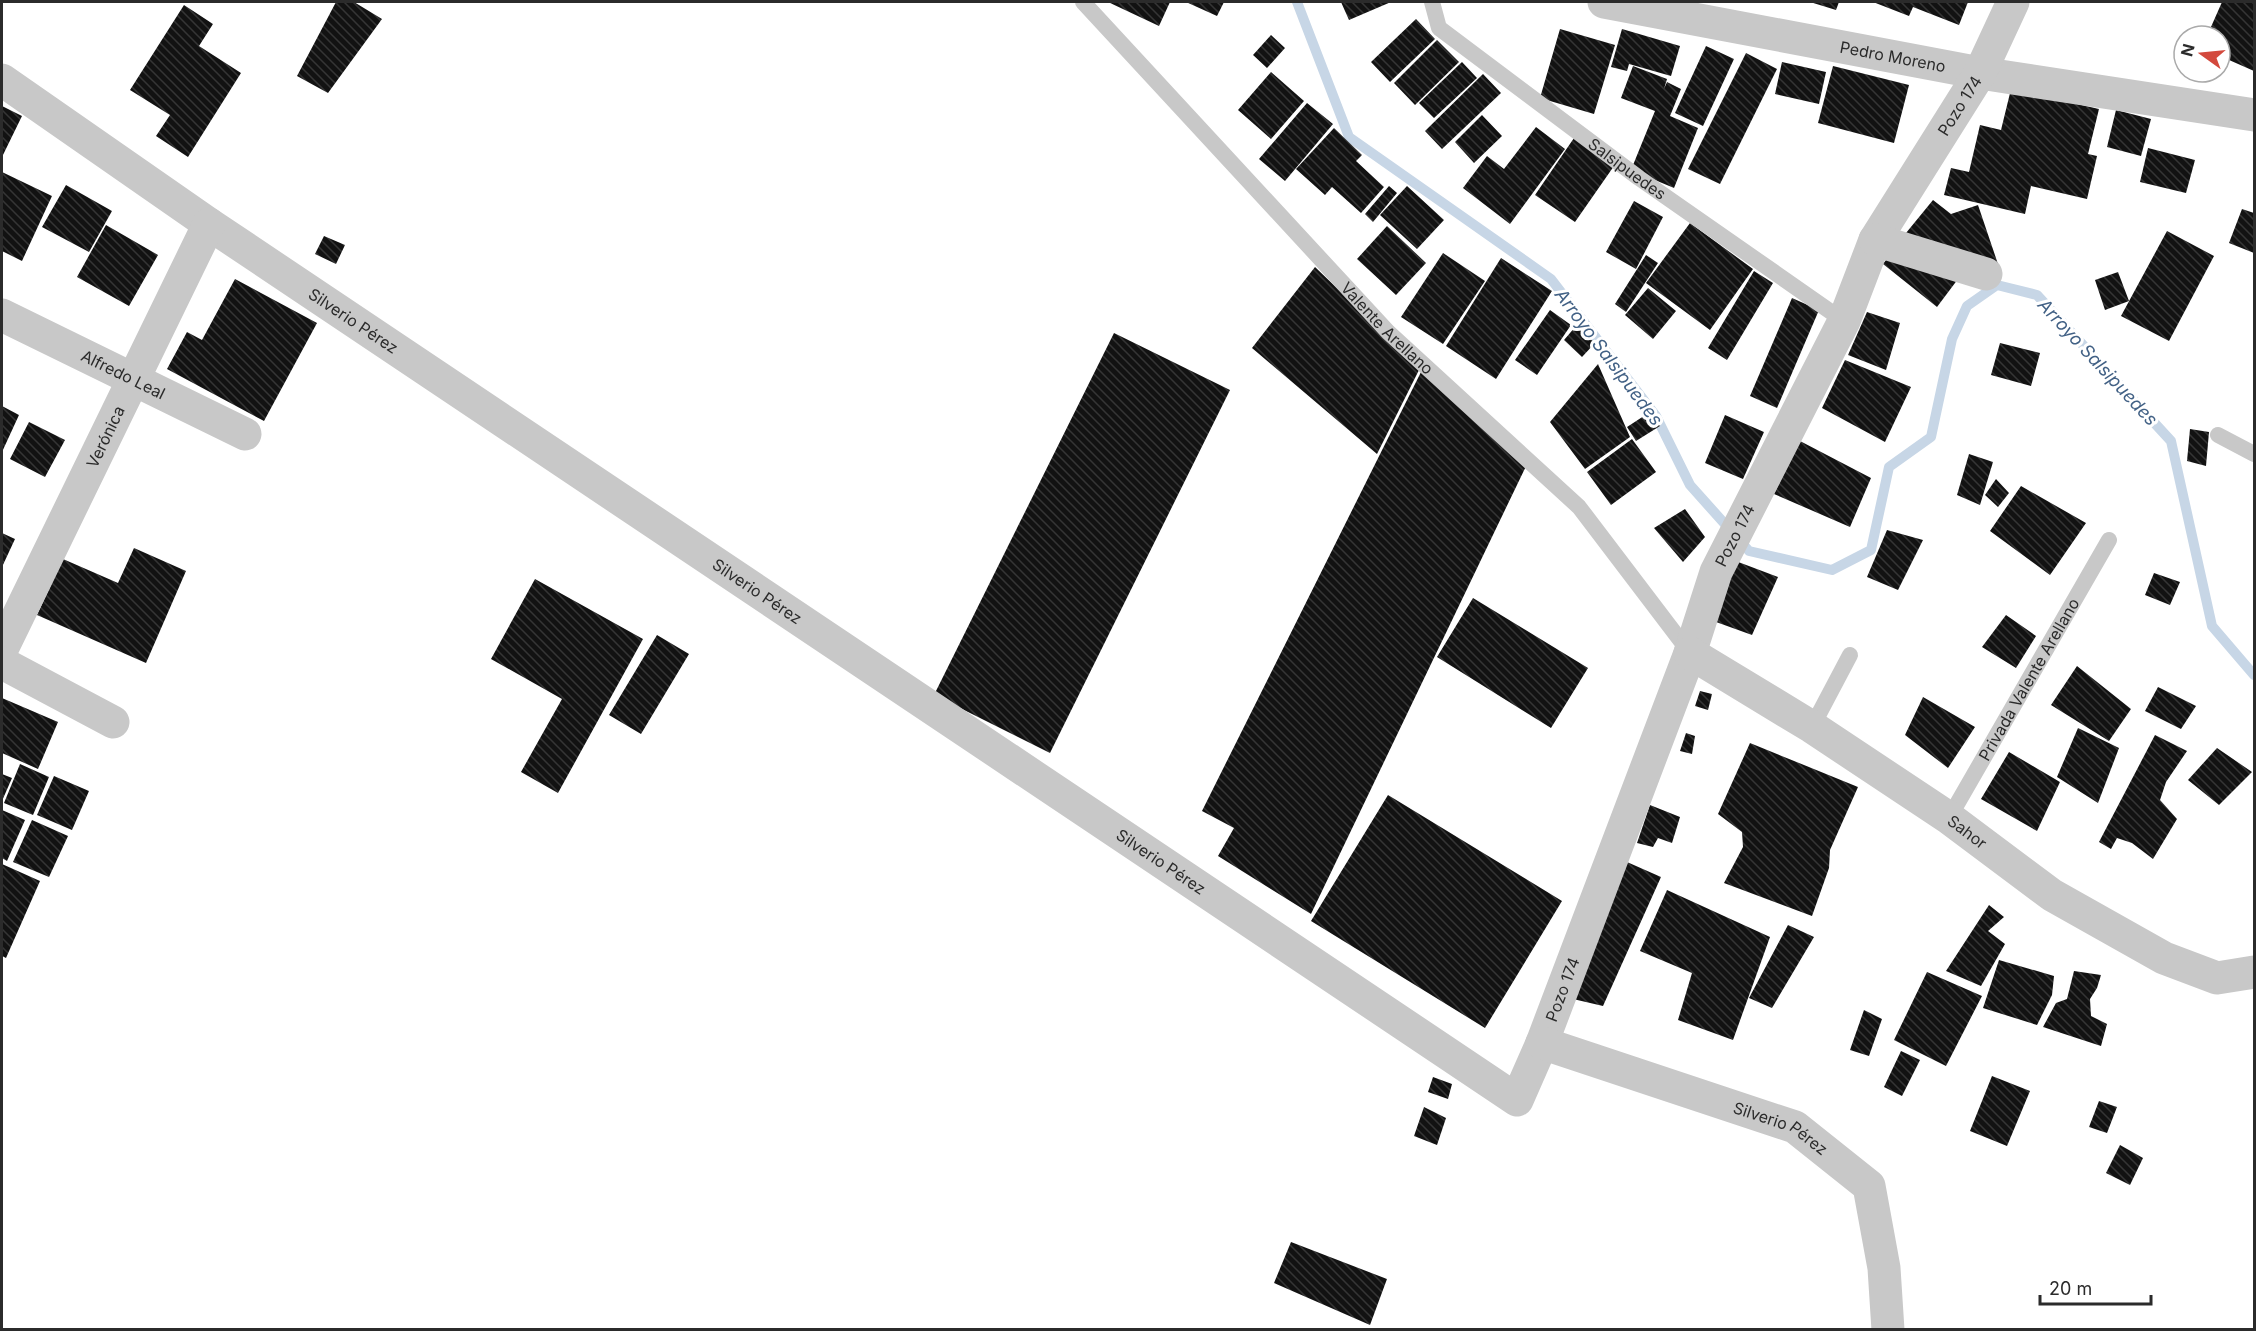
<svg xmlns="http://www.w3.org/2000/svg" width="2256" height="1331" viewBox="0 0 2256 1331" font-family="Inter,sans-serif">
<defs>
<pattern id="building-back-hatch" width="6" height="6" patternUnits="userSpaceOnUse" patternTransform="scale(1.5)"><rect width="6" height="6" fill="#121212"/><path d="M-1 5l2 2M0 0l6 6M5-1l2 2" fill="none" stroke="#353535"/></pattern>
</defs>
<rect width="100%" height="100%" fill="#fff"/>
<g fill="none" stroke-linecap="round" stroke-linejoin="round">
<!-- stream -->
<path stroke="#c7d6e6" stroke-width="10" d="M 1297,2 L 1349,137 L 1551,279 L 1656,416 L 1690,485 L 1749,551 L 1832,570 L 1871,550 L 1889,467 L 1931,437 L 1952,339 L 1967,306 L 1997,285 L 2037,295 L 2171,441 L 2212,626 L 2254,675"/>
</g>
<!-- building -->
<path fill="url(#building-back-hatch)" d="M 336,2 L 354,2 L 382,19 L 328,93 L 297,76 Z
M 1108,2 L 1170,2 L 1159,26 Z
M 1186,2 L 1224,2 L 1217,16 Z
M 1341,2 L 1391,2 L 1349,20 Z
M 1810,2 L 1839,2 L 1836,10 Z
M 1873,2 L 1968,2 L 1959,25 L 1913,7 L 1909,16 Z
M 2222,2 L 2254,2 L 2254,71 L 2220,56 L 2220,36 L 2207,36 Z
M 184,5 L 213,24 L 199,46 L 241,73 L 188,157 L 156,136 L 170,115 L 130,90 Z
M 1416,19 L 1435,39 L 1390,82 L 1371,62 Z
M 1560,29 L 1615,45 L 1594,114 L 1540,98 Z
M 1622,29 L 1680,46 L 1671,76 L 1629,64 L 1627,71 L 1611,67 Z
M 1271,35 L 1285,48 L 1267,68 L 1253,55 Z
M 1437,40 L 1459,62 L 1415,105 L 1394,83 Z
M 1706,46 L 1734,59 L 1703,126 L 1675,113 Z
M 1746,53 L 1777,69 L 1720,184 L 1688,169 Z
M 1462,62 L 1477,78 L 1434,118 L 1419,103 Z
M 1782,62 L 1826,72 L 1819,104 L 1775,94 Z
M 1633,66 L 1667,79 L 1664,89 L 1667,82 L 1681,89 L 1670,116 L 1698,128 L 1674,188 L 1631,170 L 1655,111 L 1621,98 Z
M 1833,66 L 1909,85 L 1894,143 L 1818,123 Z
M 1271,72 L 1304,101 L 1271,139 L 1238,110 Z
M 1483,74 L 1501,93 L 1442,149 L 1425,131 Z
M 2011,89 L 2099,109 L 2088,154 L 2097,156 L 2087,199 L 2031,186 L 2025,214 L 1944,195 L 1951,168 L 1969,172 L 1980,125 L 2001,130 Z
M 1307,103 L 1333,124 L 1285,181 L 1259,159 Z
M 2,106 L 22,116 L 2,157 Z
M 2116,110 L 2151,119 L 2141,156 L 2107,147 Z
M 1482,115 L 1502,136 L 1474,163 L 1455,142 Z
M 1536,127 L 1565,149 L 1510,224 L 1463,188 L 1487,156 L 1504,169 Z
M 1334,128 L 1362,155 L 1356,161 L 1384,187 L 1361,213 L 1332,187 L 1325,195 L 1296,169 Z
M 1574,138 L 1614,166 L 1575,222 L 1535,195 Z
M 2148,148 L 2195,160 L 2186,193 L 2140,182 Z
M 2,172 L 52,196 L 22,261 L 2,251 Z
M 66,185 L 112,211 L 89,252 L 42,227 Z
M 1389,186 L 1397,193 L 1373,222 L 1365,214 Z
M 1407,186 L 1444,220 L 1417,249 L 1380,215 Z
M 1933,200 L 1951,214 L 1978,205 L 1999,267 L 1906,233 Z
M 1634,201 L 1663,217 L 1636,269 L 1606,252 Z
M 2242,209 L 2254,213 L 2254,253 L 2229,243 Z
M 1690,223 L 1753,269 L 1710,330 L 1646,283 Z
M 106,225 L 158,255 L 129,306 L 77,277 Z
M 1387,226 L 1426,263 L 1396,295 L 1357,259 Z
M 2167,231 L 2214,256 L 2169,341 L 2121,316 Z
M 324,236 L 345,245 L 336,264 L 315,254 Z
M 1904,236 L 1958,279 L 1937,307 L 1883,264 Z
M 1443,253 L 1485,281 L 1443,344 L 1401,317 Z
M 1646,255 L 1658,263 L 1626,312 L 1615,304 Z
M 1501,258 L 1552,291 L 1496,379 L 1446,346 Z
M 1315,267 L 1420,368 L 1377,454 L 1252,348 Z
M 1754,271 L 1773,283 L 1727,360 L 1708,348 Z
M 2118,272 L 2129,301 L 2105,310 L 2095,280 Z
M 235,279 L 317,323 L 264,421 L 167,369 L 187,332 L 202,340 Z
M 1648,288 L 1676,311 L 1653,339 L 1625,315 Z
M 1792,298 L 1819,310 L 1777,408 L 1750,396 Z
M 1550,310 L 1571,325 L 1537,375 L 1515,360 Z
M 1867,312 L 1900,323 L 1886,370 L 1848,355 Z
M 1576,326 L 1595,343 L 1582,357 L 1564,340 Z
M 1114,333 L 1230,390 L 1050,753 L 934,695 Z
M 2000,343 L 2040,353 L 2031,386 L 1991,375 Z
M 1845,360 L 1911,387 L 1885,442 L 1822,408 Z
M 1598,364 L 1630,437 L 1585,469 L 1550,422 Z
M 1424,366 L 1528,462 L 1311,914 L 1218,856 L 1234,828 L 1202,811 Z
M 2,406 L 19,415 L 2,452 Z
M 1650,412 L 1660,426 L 1636,441 L 1627,427 Z
M 1725,415 L 1764,432 L 1743,479 L 1705,463 Z
M 29,422 L 65,440 L 45,477 L 10,459 Z
M 2190,429 L 2209,432 L 2206,466 L 2187,461 Z
M 1632,439 L 1656,472 L 1611,505 L 1587,472 Z
M 1800,441 L 1871,478 L 1850,527 L 1774,494 Z
M 1969,454 L 1993,462 L 1980,505 L 1957,495 Z
M 1996,479 L 2009,493 L 1998,507 L 1985,495 Z
M 2021,486 L 2086,523 L 2050,575 L 1990,531 Z
M 1685,509 L 1705,537 L 1683,562 L 1654,528 Z
M 1887,530 L 1923,540 L 1898,590 L 1867,577 Z
M 2,533 L 15,539 L 2,567 Z
M 134,548 L 186,571 L 146,663 L 37,615 L 63,559 L 118,583 Z
M 1733,560 L 1778,577 L 1752,635 L 1705,618 Z
M 2154,573 L 2180,582 L 2170,605 L 2145,595 Z
M 535,579 L 643,639 L 558,793 L 521,772 L 562,699 L 491,659 Z
M 1473,598 L 1588,668 L 1551,728 L 1437,657 Z
M 2006,615 L 2036,636 L 2016,668 L 1982,647 Z
M 657,635 L 689,654 L 641,734 L 609,715 Z
M 2077,666 L 2131,709 L 2109,741 L 2051,705 Z
M 2158,687 L 2196,706 L 2181,729 L 2145,711 Z
M 1700,691 L 1712,694 L 1708,710 L 1695,706 Z
M 1923,697 L 1975,727 L 1948,768 L 1905,735 Z
M 2,698 L 58,722 L 38,769 L 2,753 Z
M 2078,728 L 2119,748 L 2098,803 L 2057,777 Z
M 1686,733 L 1695,736 L 1692,754 L 1680,751 Z
M 2155,735 L 2187,751 L 2166,782 L 2160,800 L 2177,819 L 2153,859 L 2132,843 L 2117,838 L 2111,849 L 2099,842 Z
M 1750,743 L 1858,787 L 1830,850 L 1829,868 L 1812,916 L 1724,883 L 1743,847 L 1742,832 L 1718,814 Z
M 2217,748 L 2252,772 L 2219,805 L 2188,780 Z
M 2009,752 L 2060,782 L 2037,831 L 1981,799 Z
M 20,764 L 49,777 L 33,815 L 4,803 Z
M 2,774 L 12,778 L 2,801 Z
M 54,776 L 89,791 L 72,830 L 37,815 Z
M 1388,795 L 1562,901 L 1485,1028 L 1311,921 Z
M 1650,805 L 1680,817 L 1672,843 L 1658,838 L 1653,847 L 1637,843 Z
M 2,810 L 25,820 L 7,861 L 2,858 Z
M 32,820 L 68,836 L 49,877 L 13,862 Z
M 1627,862 L 1661,877 L 1603,1006 L 1573,999 Z
M 2,864 L 40,881 L 6,958 L 2,956 Z
M 1667,890 L 1770,937 L 1733,1040 L 1678,1020 L 1692,973 L 1640,951 Z
M 1989,905 L 2004,917 L 1988,931 L 2005,944 L 1981,986 L 1946,971 Z
M 1788,925 L 1814,937 L 1772,1008 L 1749,998 Z
M 1999,960 L 2054,976 L 2052,995 L 2037,1025 L 1983,1008 Z
M 2074,971 L 2101,975 L 2097,988 L 2090,999 L 2091,1016 L 2107,1024 L 2101,1046 L 2043,1027 L 2056,1003 L 2067,999 Z
M 1927,972 L 1982,996 L 1946,1066 L 1894,1040 Z
M 1864,1010 L 1882,1019 L 1869,1056 L 1850,1050 Z
M 1901,1051 L 1920,1060 L 1902,1096 L 1884,1087 Z
M 1992,1076 L 2030,1091 L 2007,1146 L 1970,1131 Z
M 1433,1077 L 1452,1084 L 1448,1099 L 1428,1092 Z
M 2099,1101 L 2117,1107 L 2107,1133 L 2089,1127 Z
M 1424,1107 L 1446,1118 L 1437,1145 L 1414,1136 Z
M 2120,1145 L 2143,1158 L 2130,1185 L 2106,1173 Z
M 1291,1242 L 1387,1279 L 1370,1325 L 1274,1283 Z"/>
<g fill="none" stroke-linecap="round" stroke-linejoin="round">
<!-- lane -->
<g stroke="#c8c8c8" stroke-width="16">
<path id="s1" d="M 1083,2 L 1388,332 L 1579,507 L 1690,653"/>
<path id="s2" d="M 1432,2 L 1439,28 L 1639,178 L 1844,321"/>
<path d="M 2218,435 L 2254,454"/>
<path d="M 1812,727 L 1850,655"/>
<path id="s3" d="M 1949,818 L 2109,540"/>
</g>
<!-- street -->
<g stroke="#c8c8c8" stroke-width="33">
<path id="s4" d="M 1604,2 L 1980,73 L 2254,115"/>
<path id="s5" d="M 2,80 L 209,224 L 1517,1100 L 1542,1043 L 1690,653 L 1716,572 L 1844,321 L 1875,240 L 1980,73 L 2013,2"/>
<path d="M 1875,240 L 1986,274"/>
<path id="s6" d="M 2,315 L 245,434"/>
<path id="s7" d="M 2,649 L 209,224"/>
<path id="s8" d="M 1690,653 L 1812,727 L 1949,818 L 2052,895 L 2164,958 L 2217,978 L 2254,972"/>
<path d="M 2,663 L 113,722"/>
<path id="s9" d="M 1542,1043 L 1795,1127 L 1869,1186 L 1884,1268 L 1888,1330"/>
</g>
</g>
<g text-anchor="middle" dominant-baseline="central" stroke-width="6" stroke-linejoin="round" paint-order="stroke">
<!-- street labels -->
<g font-size="16" fill="#2b2b2b" stroke="#fff">
<text stroke="none"><textPath href="#s4" startOffset="294">Pedro Moreno</textPath></text>
<text stroke="none"><textPath href="#s5" startOffset="2918">Pozo 174</textPath></text>
<text stroke="none"><textPath href="#s2" startOffset="262">Salsipuedes</textPath></text>
<text stroke="none"><textPath href="#s5" startOffset="426">Silverio Pérez</textPath></text>
<text stroke="none"><textPath href="#s1" startOffset="446">Valente Arellano</textPath></text>
<text stroke="none"><textPath href="#s6" startOffset="135">Alfredo Leal</textPath></text>
<text stroke="none"><textPath href="#s7" startOffset="236">Verónica</textPath></text>
<text stroke="none"><textPath href="#s5" startOffset="2432">Pozo 174</textPath></text>
<text stroke="none"><textPath href="#s5" startOffset="912">Silverio Pérez</textPath></text>
<text stroke="none"><textPath href="#s3" startOffset="160">Privada Valente Arellano</textPath></text>
<text stroke="none"><textPath href="#s8" startOffset="330">Sahor</textPath></text>
<text stroke="none"><textPath href="#s5" startOffset="1398">Silverio Pérez</textPath></text>
<text stroke="none"><textPath href="#s5" startOffset="1946">Pozo 174</textPath></text>
<text stroke="none"><textPath href="#s9" startOffset="254">Silverio Pérez</textPath></text>
</g>
<!-- water labels -->
<g font-size="18" font-style="italic" fill="#426185" stroke="#fff">
<text transform="translate(1609 357) rotate(53)">Arroyo Salsipuedes</text>
<text transform="translate(2098 362) rotate(47)">Arroyo Salsipuedes</text>
</g>
</g>
<!-- border -->
<rect width="2256" height="1331" fill="none" stroke="#2b2b2b" stroke-width="6"/>
<!-- north arrow -->
<g transform="translate(2202 54) rotate(285)"><circle r="28" fill="#ffffff" stroke="#aaaaaa" stroke-width="1.5"/>
<path d="M0-4.5L10 22L0 15L-10 22Z" fill="#d3493d"/>
<text y="-9" font-size="16" font-weight="bold" text-anchor="middle" fill="#2b2b2b">N</text>
</g>
<!-- scale -->
<path d="M2040 1295v9h111v-9" fill="none" stroke="#2b2b2b" stroke-width="3"/>
<text x="2049" y="1295" font-size="18" fill="#2b2b2b" stroke="#ffffff" stroke-width="4.5" paint-order="stroke">20 m</text>
</svg>
